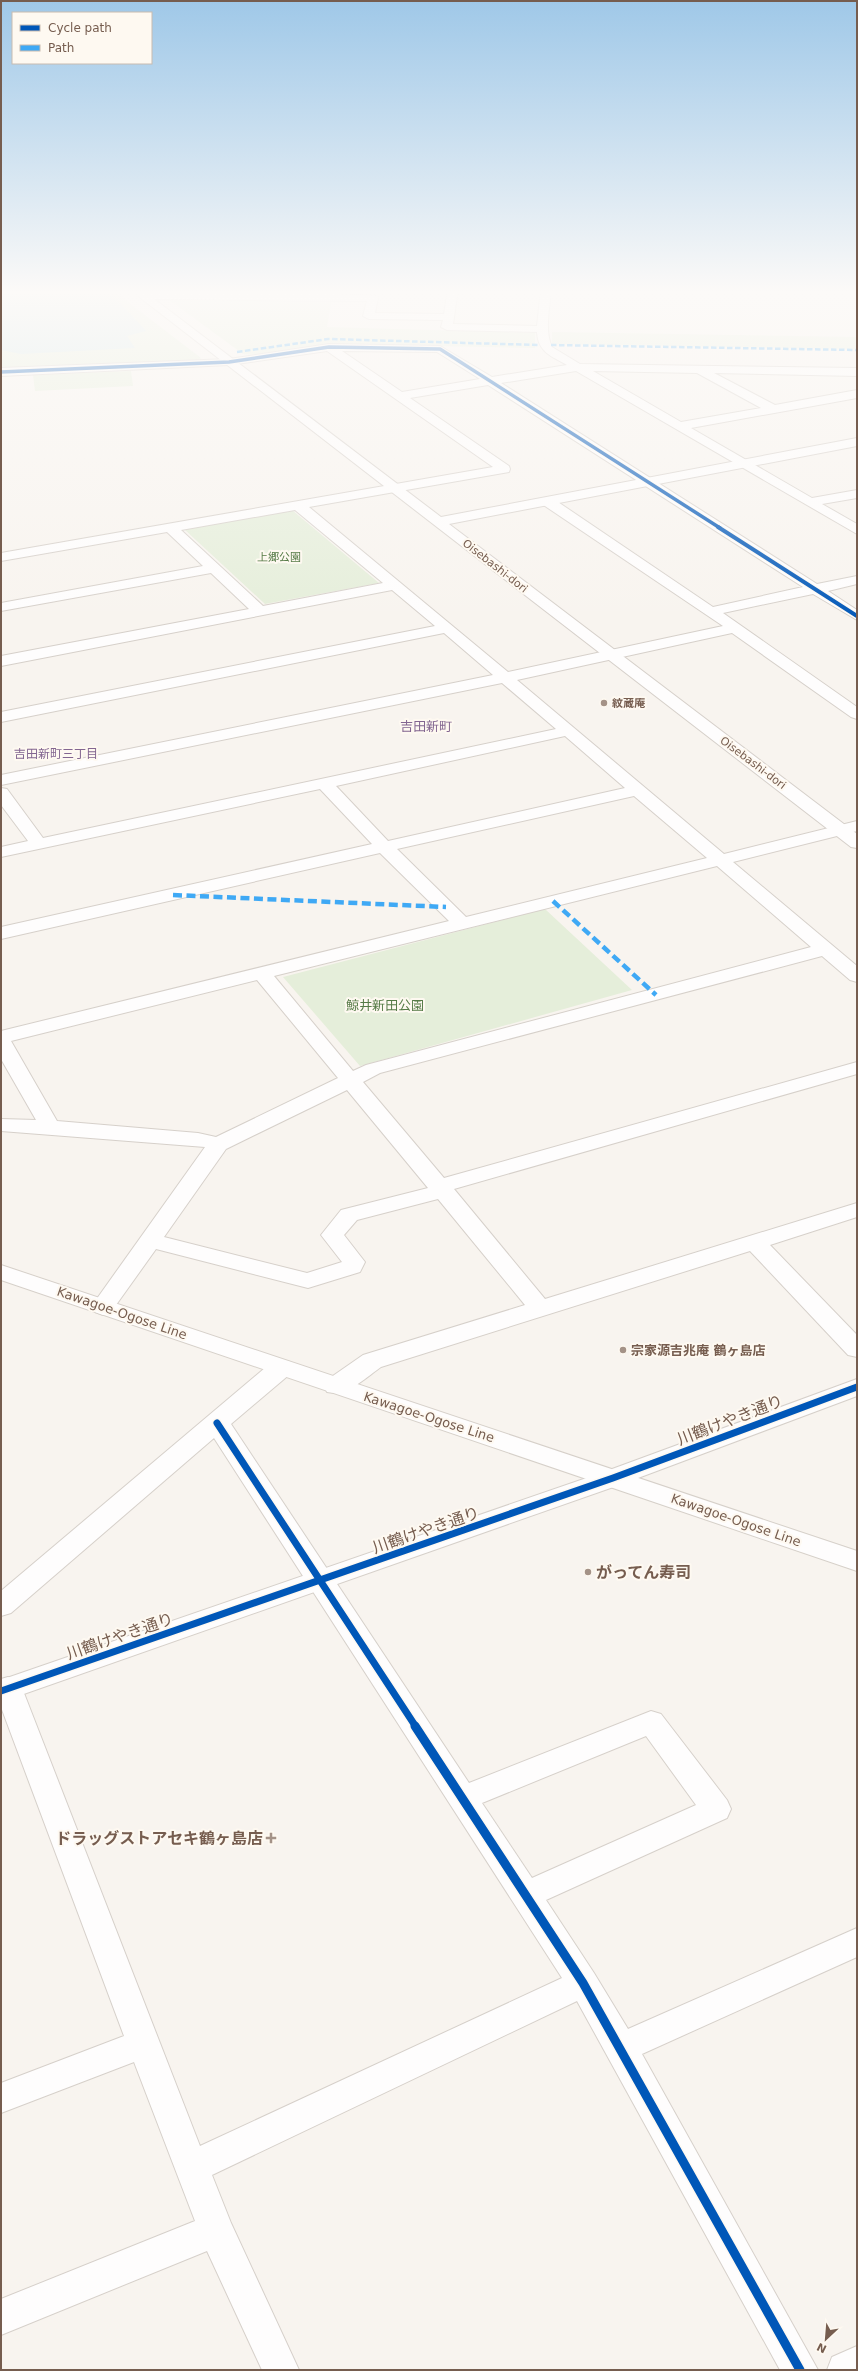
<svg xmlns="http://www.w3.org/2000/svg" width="858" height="2371" viewBox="0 0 858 2371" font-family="'DejaVu Sans','Noto Sans JP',sans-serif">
<rect width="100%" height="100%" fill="#f8f4ef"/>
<!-- green -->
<path fill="#e5eeda" d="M 1,289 L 111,289 L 201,358 L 196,361 L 1,370 Z
M 168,299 L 332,299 L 327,327 L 535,333 L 535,348 L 326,344 L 258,355 L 243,354 Z
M 552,332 L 857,337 L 857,349 L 552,344 Z
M 131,371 L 133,386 L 35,391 L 33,375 Z
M 292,510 L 379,583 L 265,604 L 184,529 Z
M 545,909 L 632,990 L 360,1066 L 283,977 Z"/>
<!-- water -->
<path fill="#d1e6e8" d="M 1,289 L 98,289 L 120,303 L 146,331 L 127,336 L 135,348 L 21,354 L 1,350 Z"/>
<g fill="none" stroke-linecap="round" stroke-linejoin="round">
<!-- minor casing -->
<g stroke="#d6d0ca" stroke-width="2">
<path id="minor" d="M 328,289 L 338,289 L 337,294 L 377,296 L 378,298 L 375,313 L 444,314 L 448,289 L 458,289 L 453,324 L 537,326 L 541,289 L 551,289 C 550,307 544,330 552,347 L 580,364 L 857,368 L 857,376 L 714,373 L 775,405 L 857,390 L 857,398 L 691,428 L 812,498 L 857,490 L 857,498 L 822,504 L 857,524 L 857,534 L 576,371 L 501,383 L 817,584 L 857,576 L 857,584 L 828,591 L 857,610 L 857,620 L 813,594 L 723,613 L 857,707 L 857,719 L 851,717 L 732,633 L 517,680 L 724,854 L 857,821 L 857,831 L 733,862 L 857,966 L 857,982 L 850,980 L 822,956 L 380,1073 L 363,1082 L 444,1178 L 857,1062 L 857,1074 L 454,1189 L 545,1299 L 857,1203 L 857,1217 L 770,1245 L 857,1335 L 857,1357 L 848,1355 L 750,1251 L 381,1367 C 365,1378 347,1397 327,1392 L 324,1386 L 327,1380 L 363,1355 L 525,1305 L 438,1199 L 357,1220 L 344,1235 L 365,1262 L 360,1272 L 308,1288 L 156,1249 L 111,1312 L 103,1315 L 95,1312 L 91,1307 L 205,1147 L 1,1131 L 1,1119 L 36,1120 L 1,1059 L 1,1031 L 449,921 L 380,853 L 1,939 L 1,927 L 372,844 L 320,789 L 1,857 L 1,847 L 28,841 L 1,805 L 1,788 L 7,789 L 43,838 L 556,729 L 502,683 L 1,785 L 1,775 L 493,675 L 444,633 L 1,722 L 1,712 L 435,626 L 392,590 L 1,666 L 1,656 L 249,609 L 211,573 L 1,611 L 1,603 L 203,566 L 167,532 L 1,561 L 1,553 L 493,467 L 327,351 L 229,365 L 1,376 L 1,368 L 229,359 L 329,344 L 440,346 L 492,377 L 567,365 C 551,356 538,352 537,332 L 447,330 L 441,327 L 443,320 L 369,319 L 363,316 L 367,301 L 143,299 L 138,296 L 143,293 L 326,294 ZM 342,351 L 437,352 L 480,379 L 402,392 ZM 593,371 L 697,373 L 761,408 L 681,422 ZM 488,385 L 803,587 L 713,607 L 552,498 L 542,498 L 540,501 L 542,504 L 723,626 L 508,672 L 309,507 L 509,472 L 510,469 L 509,466 L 410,398 ZM 295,510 L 383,583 L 263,606 L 181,530 ZM 565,736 L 625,788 L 388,841 L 336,786 ZM 634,796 L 707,858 L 466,917 L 397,849 ZM 717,866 L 811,947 L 366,1065 L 353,1071 L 274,976 ZM 257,980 L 338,1078 L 216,1137 L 198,1133 L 57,1121 L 11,1041 ZM 347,1090 L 428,1188 L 341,1210 L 321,1235 L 342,1262 L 307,1273 L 164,1237 L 226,1149 Z
M 281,1360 L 290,1362 L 293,1368 L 290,1374 L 231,1424 L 469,1783 L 651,1711 L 661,1714 L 727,1800 L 731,1809 L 727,1818 L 546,1900 L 594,1973 L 628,2029 L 857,1928 L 857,1957 L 642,2054 L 818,2370 L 780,2370 L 577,2001 L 212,2175 L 231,2223 L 299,2370 L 262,2370 L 207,2251 L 1,2335 L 1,2299 L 195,2221 L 134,2062 L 1,2113 L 1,2083 L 124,2036 L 1,1707 L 1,1679 L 8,1677 L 18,1680 L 22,1688 L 200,2146 L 562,1978 L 214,1438 L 11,1613 L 1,1616 L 1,1591 L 272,1362 ZM 646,1736 L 696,1805 L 532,1878 L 482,1803 Z"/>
</g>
<!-- tertiary casing -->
<g stroke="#d6d0ca" stroke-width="2">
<path id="tertiary" d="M 129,289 L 141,289 L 441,517 L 857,438 L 857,446 L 449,524 L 857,834 L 857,848 L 851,847 Z
M 857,1379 L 857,1396 L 622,1484 L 1,1702 L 1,1680 L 604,1472 Z
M 857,2346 L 857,2370 L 827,2370 L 832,2357 Z"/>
</g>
<!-- secondary casing -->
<g stroke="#d6d0c9" stroke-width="2">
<path id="secondary" d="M 1,1265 L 857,1551 L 857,1571 L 1,1280 Z"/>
</g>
<!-- minor -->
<use href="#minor" fill="#fefdfd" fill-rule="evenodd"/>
<!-- tertiary -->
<use href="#tertiary" fill="#fefdfd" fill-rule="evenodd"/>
<!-- secondary -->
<use href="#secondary" fill="#fefdfd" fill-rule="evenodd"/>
<!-- quiet-far1 -->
<path stroke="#3fa9f5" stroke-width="2.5" stroke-dasharray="5.5 2.5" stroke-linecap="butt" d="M 551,345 L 857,350
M 237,352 L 328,339 L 538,345"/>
<!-- quiet -->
<path stroke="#3fa9f5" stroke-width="4.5" stroke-dasharray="9 4.5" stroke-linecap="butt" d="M 173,895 L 446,907
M 553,901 L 656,995"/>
<!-- cycleway-far3 casing -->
<g stroke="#fef9f1" stroke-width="5">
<path id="cycleway-far3" d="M 1,372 L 229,362 L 329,347 L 440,349 L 720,528"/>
</g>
<!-- cycleway-far2 casing -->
<g stroke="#fef9f1" stroke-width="6">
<path id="cycleway-far2" d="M 718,527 L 857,616"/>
</g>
<!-- cycleway-far1 casing -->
<g stroke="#fef9f1" stroke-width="10">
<path id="cycleway-far1" d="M 217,1423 L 416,1727
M 1,1691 L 613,1478 L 857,1387"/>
</g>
<!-- cycleway casing -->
<g stroke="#fef9f1" stroke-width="12">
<path id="cycleway" d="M 415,1726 L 583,1983 L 800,2370"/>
</g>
<!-- cycleway-far3 -->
<use href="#cycleway-far3" stroke="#0057b8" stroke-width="3.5"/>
<!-- cycleway-far2 -->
<use href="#cycleway-far2" stroke="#0057b8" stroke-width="4"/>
<!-- cycleway-far1 -->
<use href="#cycleway-far1" stroke="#0057b8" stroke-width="7"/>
<!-- cycleway -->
<use href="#cycleway" stroke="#0057b8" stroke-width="9"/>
</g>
<!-- sky -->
<linearGradient id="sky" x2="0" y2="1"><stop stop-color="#9fc8e8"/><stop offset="0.47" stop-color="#fcfaf8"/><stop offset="1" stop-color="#fcfaf8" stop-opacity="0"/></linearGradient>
<rect width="858" height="621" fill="url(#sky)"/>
<!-- markers -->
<g fill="#a49287" stroke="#fef9f1" stroke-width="1.5">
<circle cx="604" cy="703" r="4"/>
<circle cx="623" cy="1350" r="4"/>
<circle cx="588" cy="1572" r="4"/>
<path d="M269 1832h4v4h4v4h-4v4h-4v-4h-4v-4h4z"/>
</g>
<g text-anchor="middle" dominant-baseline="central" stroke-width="4" stroke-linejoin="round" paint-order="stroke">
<!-- far-park labels -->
<g font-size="11" fill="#567b47" stroke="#fef9f1">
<text x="279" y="557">上郷公園</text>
</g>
<!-- far-street labels -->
<g font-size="11" fill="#765d4f" stroke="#fef9f1">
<text transform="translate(495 566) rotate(38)">Oisebashi-dori</text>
<text transform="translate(753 763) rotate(37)">Oisebashi-dori</text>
</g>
<!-- far-poi labels -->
<g font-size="11" font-weight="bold" fill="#765d4f" stroke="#fef9f1" text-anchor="start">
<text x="612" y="703">紋蔵庵</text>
</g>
<!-- far-neighbourhood labels -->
<g font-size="12" fill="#836691" stroke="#fef9f1">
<text x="56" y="754">吉田新町三丁目</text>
</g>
<!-- far-quarter labels -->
<g font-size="13" fill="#836691" stroke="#fef9f1">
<text x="426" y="726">吉田新町</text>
</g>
<!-- park labels -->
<g font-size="13" fill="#567b47" stroke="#fef9f1">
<text x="385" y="1005">鯨井新田公園</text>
</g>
<!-- street labels -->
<g font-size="13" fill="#765d4f" stroke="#fef9f1">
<text transform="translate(122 1313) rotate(19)">Kawagoe-Ogose Line</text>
<text transform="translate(429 1417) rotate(18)">Kawagoe-Ogose Line</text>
<text transform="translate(736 1520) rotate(19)">Kawagoe-Ogose Line</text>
</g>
<!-- poi labels -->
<g font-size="13" font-weight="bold" fill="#765d4f" stroke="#fef9f1" text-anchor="start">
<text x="631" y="1350">宗家源吉兆庵 鶴ヶ島店</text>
</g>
<!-- near-street labels -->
<g font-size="16" fill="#765d4f" stroke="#fef9f1">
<text transform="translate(730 1420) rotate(-21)">川鶴けやき通り</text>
<text transform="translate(426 1530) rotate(-19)">川鶴けやき通り</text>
<text transform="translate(120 1636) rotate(-19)">川鶴けやき通り</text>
</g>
<!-- near-poi labels -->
<g font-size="16" font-weight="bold" fill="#765d4f" stroke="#fef9f1" text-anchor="start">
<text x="596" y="1572">がってん寿司</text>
<text x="263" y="1838" text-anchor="end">ドラッグストアセキ鶴ヶ島店</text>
</g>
</g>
<!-- border -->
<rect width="858" height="2371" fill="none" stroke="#765d4f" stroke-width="4"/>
<!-- legend -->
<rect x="12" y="12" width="140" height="52" fill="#fef9f1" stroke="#c8bbb0"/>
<rect x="20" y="25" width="20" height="6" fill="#0057b8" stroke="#c8bbb0"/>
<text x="48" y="32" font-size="12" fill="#765d4f">Cycle path</text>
<rect x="20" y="45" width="20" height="6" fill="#3fa9f5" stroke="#c8bbb0"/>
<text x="48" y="52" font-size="12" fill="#765d4f">Path</text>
<!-- north arrow -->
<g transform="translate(826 2339) rotate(206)" stroke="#fef9f1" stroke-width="3" paint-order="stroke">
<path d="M0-3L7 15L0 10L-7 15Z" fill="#765d4f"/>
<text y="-6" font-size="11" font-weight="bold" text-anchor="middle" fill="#765d4f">N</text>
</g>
</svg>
